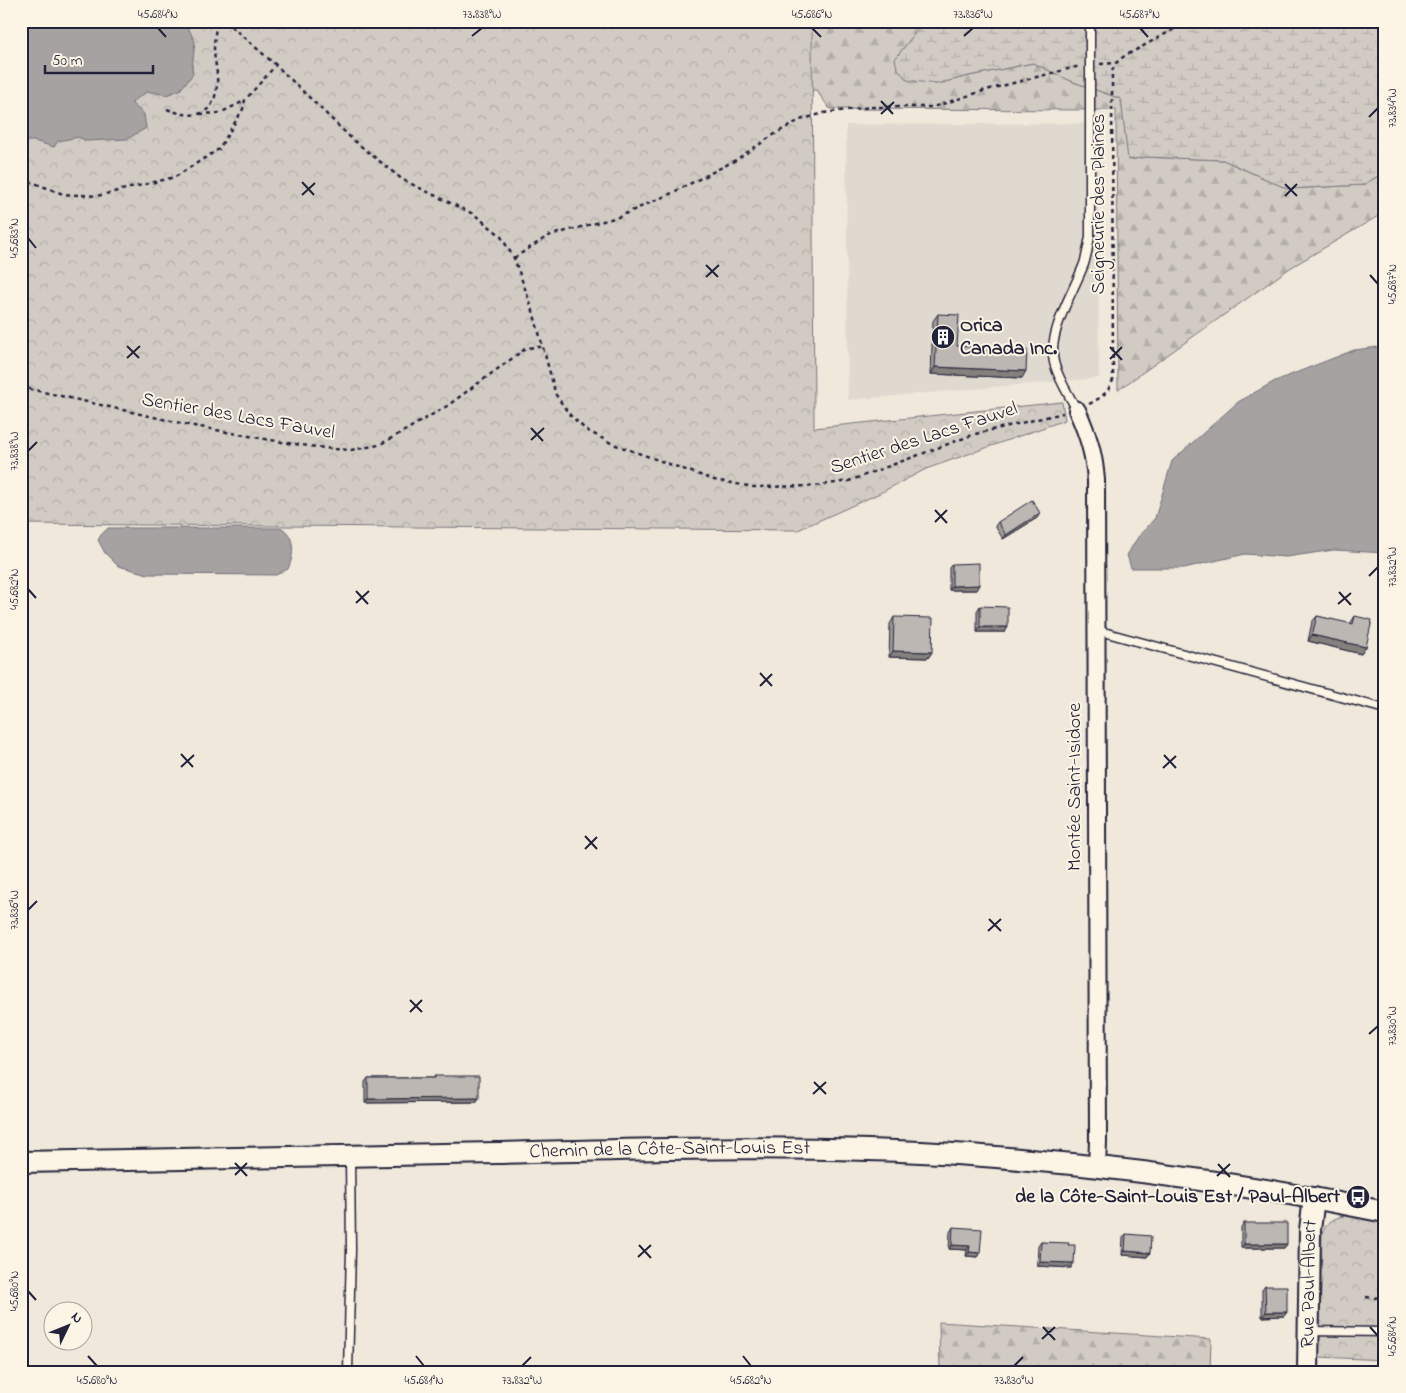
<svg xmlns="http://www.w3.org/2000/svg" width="1406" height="1393" viewBox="0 0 1406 1393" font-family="'Indie Flower',sans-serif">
<defs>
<pattern id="forest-firs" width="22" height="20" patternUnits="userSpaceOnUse" patternTransform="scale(1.25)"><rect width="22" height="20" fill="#d1cbc3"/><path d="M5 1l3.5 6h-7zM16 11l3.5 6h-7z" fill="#b3aea8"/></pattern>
<pattern id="wetland-marsh" width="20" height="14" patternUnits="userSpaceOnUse" patternTransform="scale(1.25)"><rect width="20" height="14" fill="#d1cbc3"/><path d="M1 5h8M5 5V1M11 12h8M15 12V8" fill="none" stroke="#b3aea8"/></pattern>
<pattern id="park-crowns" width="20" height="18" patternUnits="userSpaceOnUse" patternTransform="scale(1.25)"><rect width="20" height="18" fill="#d1cbc3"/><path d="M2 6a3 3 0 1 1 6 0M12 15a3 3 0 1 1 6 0" fill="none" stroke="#b3aea8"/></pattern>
</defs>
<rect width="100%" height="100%" fill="#efe8db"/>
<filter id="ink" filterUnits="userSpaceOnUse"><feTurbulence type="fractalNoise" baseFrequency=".02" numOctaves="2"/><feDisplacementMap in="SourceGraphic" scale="10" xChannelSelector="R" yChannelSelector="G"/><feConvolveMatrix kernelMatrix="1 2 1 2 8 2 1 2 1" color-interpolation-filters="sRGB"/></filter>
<g filter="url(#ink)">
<!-- built -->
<path fill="#e0d9cf" d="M 1098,123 L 1099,378 L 848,400 L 846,125 Z"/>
<!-- forest -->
<path fill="url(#forest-firs)" stroke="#7a767f" d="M 773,21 L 917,21 L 919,28 L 895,59 L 936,84 L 969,76 L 1033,63 L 1071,81 L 1121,99 L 1129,160 L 1146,157 L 1223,160 L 1288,189 L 1363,185 L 1385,172 L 1385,212 L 1290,268 L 1118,390 L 1116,110 L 830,109 L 816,90 L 711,94 Z
M 939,1322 L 1211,1339 L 1210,1372 L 940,1372 Z"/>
<!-- wetland -->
<path fill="url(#wetland-marsh)" stroke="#7a767f" d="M 917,21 L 1385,21 L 1385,172 L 1363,185 L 1288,189 L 1223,160 L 1146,157 L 1128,160 L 1121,99 L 1071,81 L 1033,63 L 969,76 L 936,84 L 907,80 L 897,68 L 895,59 L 919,28 Z"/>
<!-- park -->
<path fill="url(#park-crowns)" stroke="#7a767f" d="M 21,21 L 812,21 L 814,428 L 1062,402 L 1065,420 L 926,469 L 878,494 L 798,530 L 21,524 Z
M 1351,1215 L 1385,1222 L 1385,1360 L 1319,1357 L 1322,1235 C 1325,1221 1337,1216 1351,1215 Z"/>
<!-- water -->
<path fill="#a6a2a2" stroke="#716f79" d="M 21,21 L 185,21 L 195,42 L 192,67 L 193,74 L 180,90 L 166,95 L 153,92 L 147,92 L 133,101 L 132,104 L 144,114 L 146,128 L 127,139 L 87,141 L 79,137 L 58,141 L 54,147 L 34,141 L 21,141 Z
M 1378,347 L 1385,347 L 1385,553 L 1334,550 L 1286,557 L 1245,554 L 1184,568 L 1131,568 L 1127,555 L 1138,537 L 1155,518 L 1172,461 L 1238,402 L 1275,381 L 1354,350 Z
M 108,528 L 282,528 C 296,537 294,556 288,569 L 276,575 L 148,574 L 118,566 L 105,553 L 98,540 L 101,535 Z"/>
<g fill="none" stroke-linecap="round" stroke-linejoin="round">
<!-- stream -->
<path stroke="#716f79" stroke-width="4.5" d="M 1317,24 L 1318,21"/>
<!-- service casing -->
<g stroke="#22223b" stroke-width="11">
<path id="service" d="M 1077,410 C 1069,395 1058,379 1054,362 C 1047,333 1074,291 1084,264 C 1087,255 1088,246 1090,237 L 1090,21
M 1096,630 L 1385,709
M 1309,1331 L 1385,1332
M 348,1372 L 351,1250 L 350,1158"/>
</g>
<!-- minor casing -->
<g stroke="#22223b" stroke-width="20">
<path id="minor" d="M 1077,410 C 1088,435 1094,453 1096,480 L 1098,1141 L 1097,1166"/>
</g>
<!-- tertiary casing -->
<g stroke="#22223b" stroke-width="24">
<g id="tertiary">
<path id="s1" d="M 21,1162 C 179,1160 337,1156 496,1153 C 654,1149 812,1144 970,1155 C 1109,1165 1248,1184 1385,1212"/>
<path id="s2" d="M 1308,1372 L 1310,1230 L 1314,1198"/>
</g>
</g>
<!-- path -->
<path stroke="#22223b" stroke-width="2.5" stroke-dasharray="4 4" stroke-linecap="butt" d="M 225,21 L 276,65 L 352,139 L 403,180 L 475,215 L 500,235 L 514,258 L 533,311 L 556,395 L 569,414 L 586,430 L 613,444 L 714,480 L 754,487 L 814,486 L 849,481 L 975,434 L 1063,413
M 1100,64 L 1116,63
M 167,109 C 194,120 215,117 217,84 C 218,73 215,63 214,52 C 214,42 215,32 217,21
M 200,114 L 220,113 L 244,101
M 21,178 L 63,194 L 97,196 L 175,177 L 219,149 L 243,109 L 245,100 L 276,65
M 514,258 L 548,236 L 618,217 L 672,193 L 734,161 L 778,132 L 800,120 L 824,113 L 870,107 L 933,107 L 986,90 L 1080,66
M 21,387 L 189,425 L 287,443 L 332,449 L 351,450 L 379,445 L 406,430 L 447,406 L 525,349 L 534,347 L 543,347
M 1089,404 C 1101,398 1108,393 1113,380 L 1112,71 L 1116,63 L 1123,57 L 1189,21
M 1383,1263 L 1385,1264
M 1366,1297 L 1375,1298 L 1385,1295"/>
<!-- service -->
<use href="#service" stroke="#fcf5e5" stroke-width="8"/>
<!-- minor -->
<use href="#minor" stroke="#fcf5e5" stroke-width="16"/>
<!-- tertiary -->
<use href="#tertiary" stroke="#fcf5e5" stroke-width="20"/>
</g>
<!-- wall -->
<path fill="#a29d9a" stroke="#22223b" d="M 938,314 L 957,346 L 1022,378 L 931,374 L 933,321 Z
M 1040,513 L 1037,518 L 1003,539 L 995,526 L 998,522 Z
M 952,564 L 976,590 L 949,590 L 949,568 Z
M 980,606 L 1008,627 L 1005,632 L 977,632 L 977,611 Z
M 1317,616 L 1350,624 L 1355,616 L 1366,647 L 1361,654 L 1308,641 L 1312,622 Z
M 894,617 L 932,652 L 928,658 L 889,657 L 890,624 Z
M 434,1076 L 479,1098 L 476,1102 L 365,1103 L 365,1082 L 368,1078 L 433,1078 Z
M 1244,1223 L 1287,1244 L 1284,1248 L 1241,1248 L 1241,1227 Z
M 953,1227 L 980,1253 L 977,1257 L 966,1256 L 967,1250 L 949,1249 L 950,1232 Z
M 1126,1234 L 1150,1253 L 1147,1257 L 1122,1255 L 1123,1238 Z
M 1041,1242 L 1068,1245 L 1071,1268 L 1037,1266 L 1038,1246 Z
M 1265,1286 L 1287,1312 L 1284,1316 L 1262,1317 L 1262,1290 Z"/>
<!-- shaded-wall -->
<path fill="#84807d" stroke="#22223b" d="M 935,367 L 1026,371 L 1022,378 L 931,374 Z
M 1040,513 L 1037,518 L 1003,539 L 1006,535 Z
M 979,585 L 976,590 L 949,590 L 952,586 Z
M 980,627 L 1008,627 L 1005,632 L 977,632 Z
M 1312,635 L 1366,647 L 1361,654 L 1308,641 Z
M 893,651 L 932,652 L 928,658 L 889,657 Z
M 479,1098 L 476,1102 L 365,1103 L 368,1099 Z
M 1244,1244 L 1287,1244 L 1284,1248 L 1241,1248 Z
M 952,1245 L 970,1246 L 967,1250 L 949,1249 Z
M 1125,1251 L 1150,1253 L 1147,1257 L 1122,1255 Z
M 969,1252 L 980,1253 L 977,1257 L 966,1256 Z
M 1040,1262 L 1074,1263 L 1071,1268 L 1037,1266 Z
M 1266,1312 L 1287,1312 L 1284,1316 L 1262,1317 Z"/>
<!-- building -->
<path fill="#bcb7b3" stroke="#22223b" d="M 938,314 L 959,315 L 957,346 L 1027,350 L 1026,371 L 935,367 Z
M 1032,500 L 1040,513 L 1006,535 L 998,522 Z
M 979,563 L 979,585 L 952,586 L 952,564 Z
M 980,606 L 1008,607 L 1008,627 L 980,627 Z
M 1317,616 L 1353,624 L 1355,616 L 1372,620 L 1366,647 L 1312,635 Z
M 894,617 L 933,618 L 932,652 L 893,651 Z
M 434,1076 L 479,1076 L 479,1098 L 368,1099 L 368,1078 L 434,1078 Z
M 1244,1223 L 1287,1223 L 1287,1244 L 1244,1244 Z
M 953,1227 L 982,1229 L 980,1253 L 969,1252 L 970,1246 L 952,1245 Z
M 1126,1234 L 1151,1236 L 1150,1253 L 1125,1251 Z
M 1041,1242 L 1069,1243 L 1068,1245 L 1075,1245 L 1074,1263 L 1040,1262 Z
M 1265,1286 L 1287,1286 L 1287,1312 L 1266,1312 Z
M 1336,1367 L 1385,1368 L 1385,1372 L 1336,1372 Z"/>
</g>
<!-- ticks -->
<path fill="none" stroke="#22223b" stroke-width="2" d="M 158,28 L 166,37M 812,28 L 821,37M 1140,28 L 1148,37M 472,36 L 482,28M 964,36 L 973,28M 881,101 L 893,114M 881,114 L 894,102M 1369,117 L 1378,108M 302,182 L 314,195M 1285,184 L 1297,196M 302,195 L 315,183M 1285,196 L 1297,184M 28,238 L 36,248M 706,265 L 718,277M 1370,275 L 1378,284M 706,277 L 719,265M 127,346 L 139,358M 1110,347 L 1122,360M 127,358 L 140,346M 1110,359 L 1122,347M 531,428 L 543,441M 531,440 L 544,428M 28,451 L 37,442M 935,510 L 947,523M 935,522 L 947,510M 1369,576 L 1378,567M 28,589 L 36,598M 356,591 L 368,604M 1339,592 L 1351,605M 356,603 L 369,591M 1338,604 L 1351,593M 760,673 L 772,686M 760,686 L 772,674M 181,754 L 193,767M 1164,755 L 1176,768M 181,767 L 194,755M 1163,768 L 1176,756M 585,836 L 597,849M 585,849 L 597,837M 28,910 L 37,901M 989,919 L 1001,931M 988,931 L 1001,919M 410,1000 L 422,1012M 410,1012 L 422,1000M 1369,1034 L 1378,1026M 814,1082 L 826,1094M 813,1094 L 826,1082M 235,1163 L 247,1176M 1218,1164 L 1230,1177M 235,1175 L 247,1163M 1217,1176 L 1230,1164M 639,1245 L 651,1258M 638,1257 L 651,1245M 28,1291 L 36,1300M 1043,1327 L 1055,1340M 1370,1327 L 1378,1336M 1042,1339 L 1055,1327M 88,1356 L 97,1366M 416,1356 L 424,1366M 743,1356 L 751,1366M 522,1366 L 531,1357M 1014,1366 L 1023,1357"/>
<!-- icons -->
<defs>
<g id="building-disc" transform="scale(1.25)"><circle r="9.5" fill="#22223b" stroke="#fcf5e5"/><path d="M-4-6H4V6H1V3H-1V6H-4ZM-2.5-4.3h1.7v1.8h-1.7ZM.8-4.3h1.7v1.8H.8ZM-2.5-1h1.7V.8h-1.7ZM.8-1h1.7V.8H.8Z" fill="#fff"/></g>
<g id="bus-disc" transform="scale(1.25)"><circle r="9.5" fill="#22223b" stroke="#fcf5e5"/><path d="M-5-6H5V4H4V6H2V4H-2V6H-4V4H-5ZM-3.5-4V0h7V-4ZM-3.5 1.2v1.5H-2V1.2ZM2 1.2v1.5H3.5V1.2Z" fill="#fff"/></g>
</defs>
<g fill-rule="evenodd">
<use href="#building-disc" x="943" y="337"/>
<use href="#bus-disc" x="1358" y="1197"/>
</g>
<g text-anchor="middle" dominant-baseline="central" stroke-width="4" stroke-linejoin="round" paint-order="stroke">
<!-- street labels -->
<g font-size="20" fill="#22223b" stroke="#fcf5e5">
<text transform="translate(1099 204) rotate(-90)">Seigneurie des Plaines</text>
<text transform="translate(238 417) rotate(10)">Sentier des Lacs Fauvel</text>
<text transform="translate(924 439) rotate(-18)">Sentier des Lacs Fauvel</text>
<text transform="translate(1075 787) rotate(-90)">Montée Saint-Isidore</text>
<text stroke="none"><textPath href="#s1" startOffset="649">Chemin de la Côte-Saint-Louis Est</textPath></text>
<text stroke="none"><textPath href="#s2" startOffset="88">Rue Paul-Albert</textPath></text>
</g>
<!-- poi labels -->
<g font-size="20" font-weight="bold" fill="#22223b" stroke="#fcf5e5" text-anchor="start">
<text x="960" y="326">Orica<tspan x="960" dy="23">Canada Inc.</tspan></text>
<text x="1340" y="1197" text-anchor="end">de la Côte-Saint-Louis Est / Paul-Albert</text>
</g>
</g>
<!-- margin -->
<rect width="1406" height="1393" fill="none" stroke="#fcf5e5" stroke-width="55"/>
<!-- north arrow -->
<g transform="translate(68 1326) rotate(47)"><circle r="24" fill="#fcf5e5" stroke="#a5a1a1"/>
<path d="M0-4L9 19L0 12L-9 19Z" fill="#22223b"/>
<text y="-8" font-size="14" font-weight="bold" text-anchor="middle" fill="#22223b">N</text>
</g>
<!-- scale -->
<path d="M45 65v8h108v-8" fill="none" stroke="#22223b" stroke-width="2.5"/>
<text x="52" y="65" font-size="15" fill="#22223b" stroke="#fcf5e5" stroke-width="4" paint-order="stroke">50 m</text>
<rect x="28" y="28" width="1350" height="1338" fill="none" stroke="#22223b" stroke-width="2"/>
<g font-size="12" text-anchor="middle" fill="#22223b">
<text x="158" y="18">45.684°N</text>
<text x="482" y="18">73.838°W</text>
<text x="812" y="18">45.686°N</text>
<text x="973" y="18">73.836°W</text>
<text x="1140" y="18">45.687°N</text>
<text transform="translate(1392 108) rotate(-90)" y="4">73.834°W</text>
<text transform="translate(14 238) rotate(-90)" y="4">45.683°N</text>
<text transform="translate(1392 284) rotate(-90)" y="4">45.687°N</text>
<text transform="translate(14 451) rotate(-90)" y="4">73.838°W</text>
<text transform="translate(1392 567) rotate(-90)" y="4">73.832°W</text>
<text transform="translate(14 589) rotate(-90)" y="4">45.682°N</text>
<text transform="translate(14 910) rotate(-90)" y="4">73.836°W</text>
<text transform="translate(1392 1026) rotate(-90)" y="4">73.830°W</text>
<text transform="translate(14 1291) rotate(-90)" y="4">45.680°N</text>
<text transform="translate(1392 1336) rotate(-90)" y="4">45.684°N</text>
<text x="97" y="1384">45.680°N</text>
<text x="424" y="1384">45.681°N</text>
<text x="522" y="1384">73.832°W</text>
<text x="751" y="1384">45.682°N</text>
<text x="1014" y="1384">73.830°W</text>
</g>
</svg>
